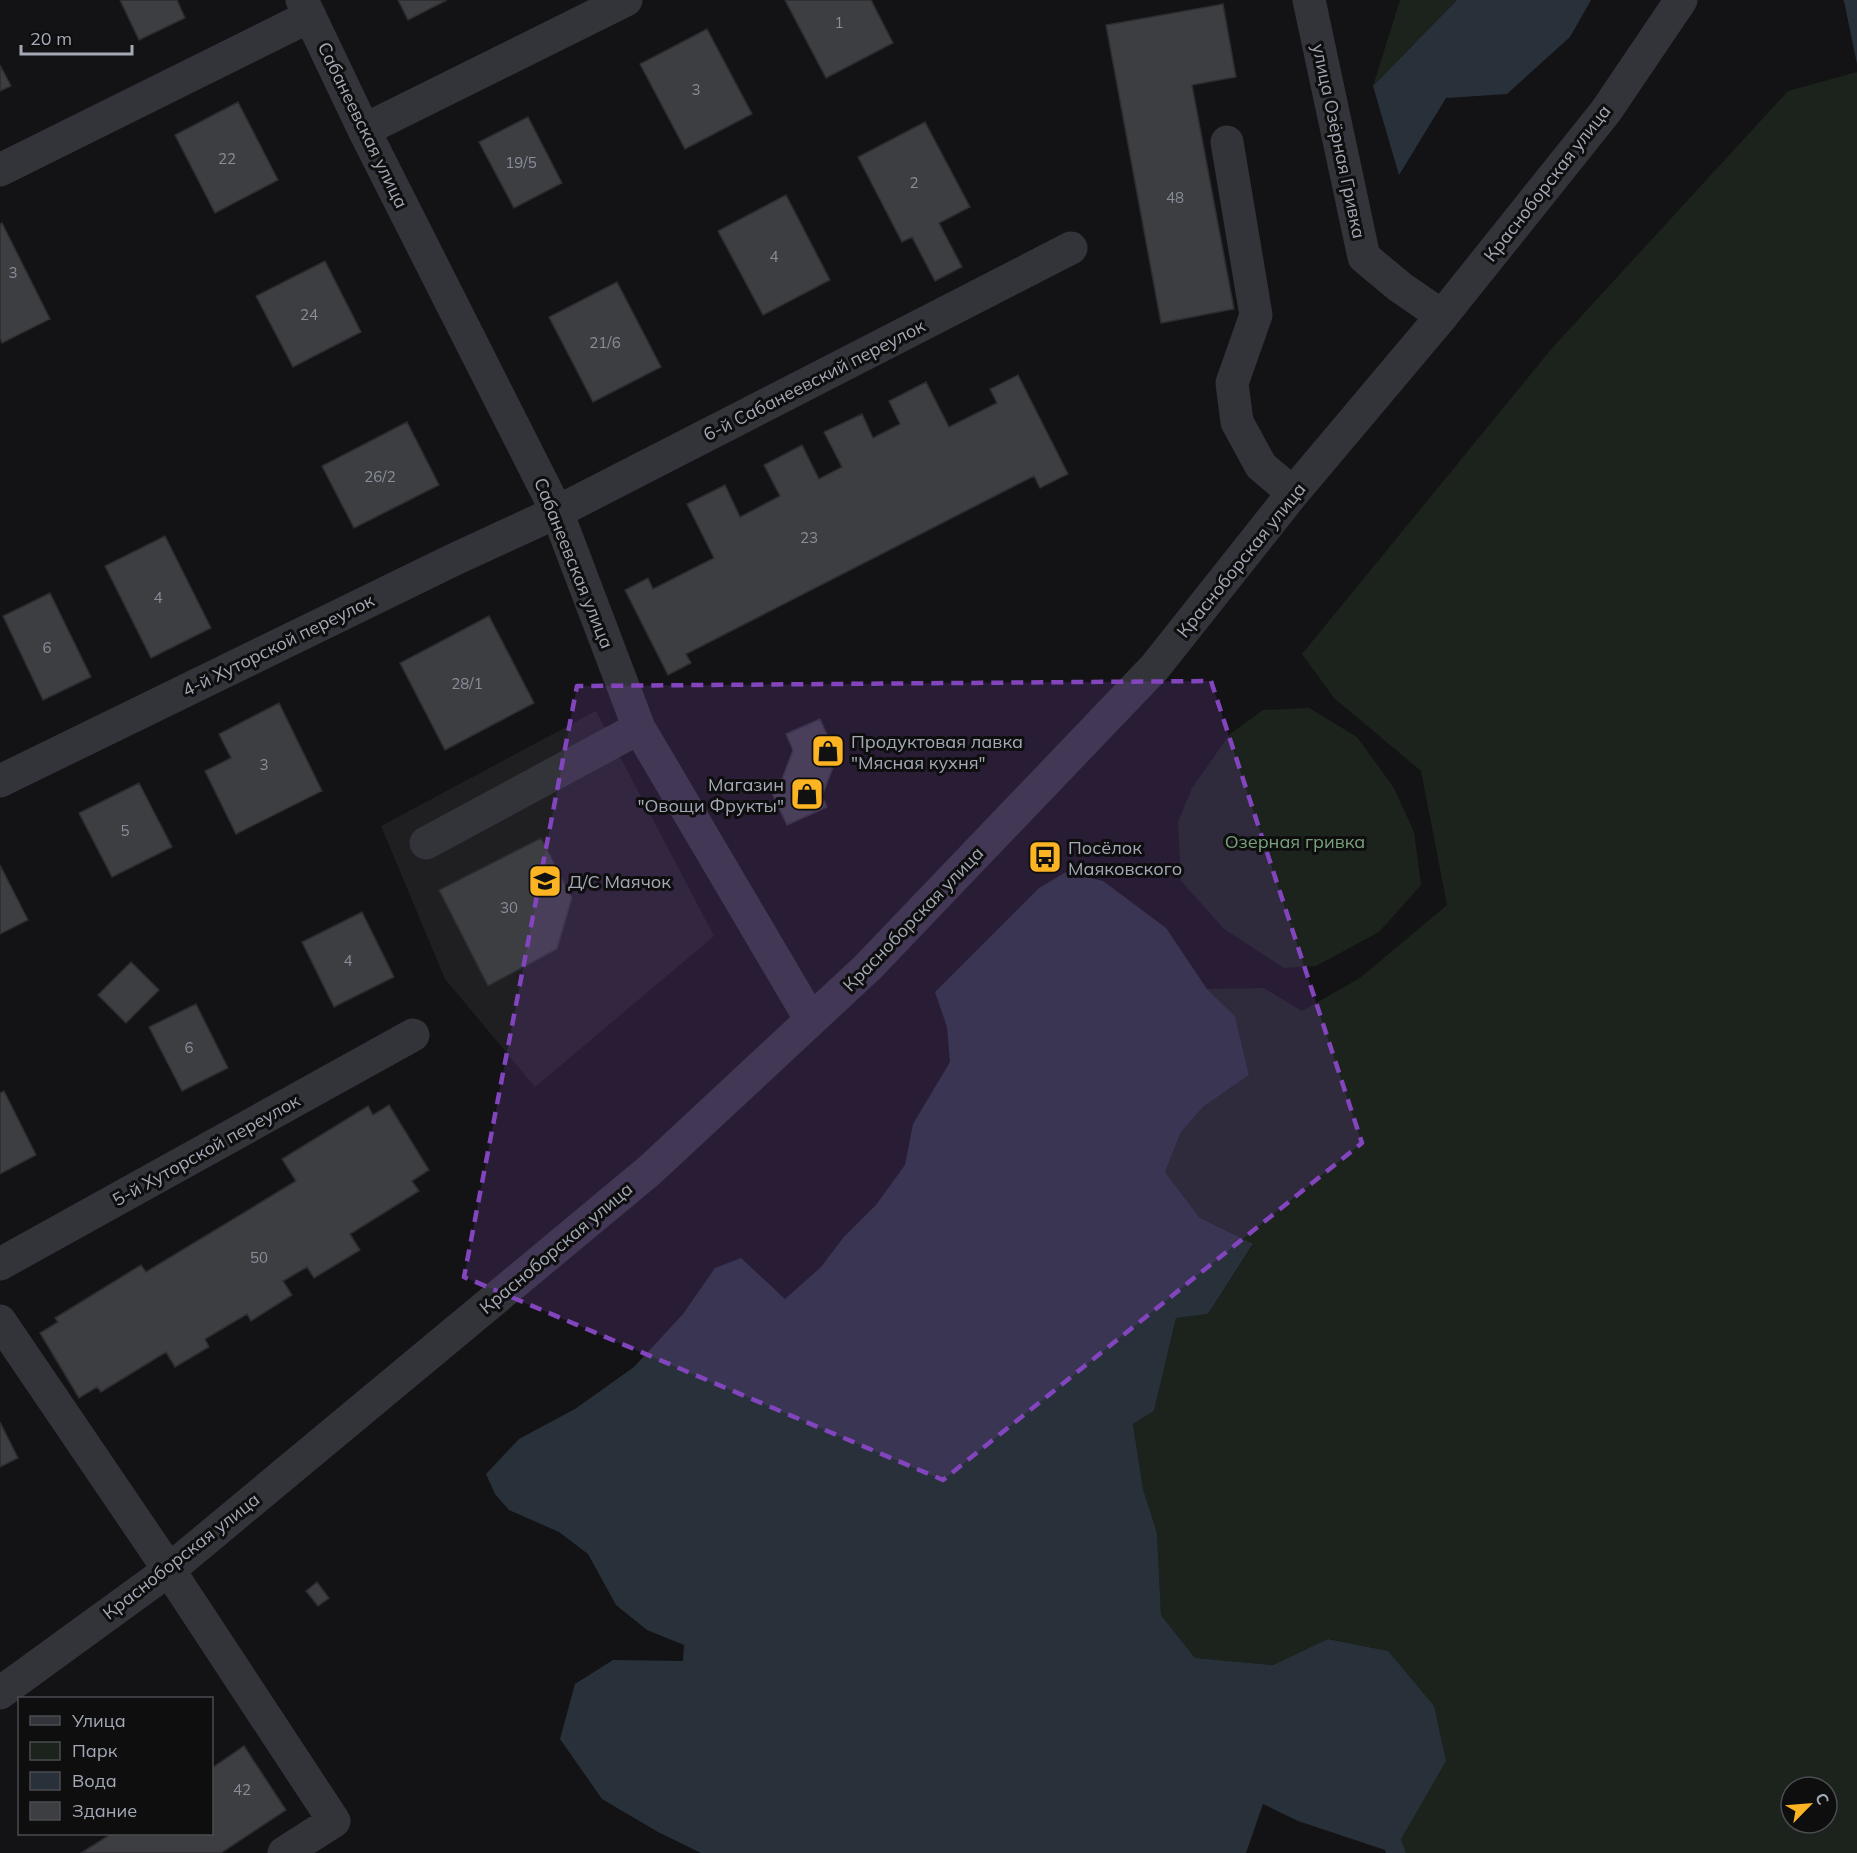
<svg xmlns="http://www.w3.org/2000/svg" width="1857" height="1853" viewBox="0 0 1857 1853" font-family="Mulish,sans-serif">
<rect width="100%" height="100%" fill="#131315"/>
<!-- built -->
<path fill="#1f1f22" d="M 596,711 L 714,936 L 535,1087 L 445,979 L 381,826 Z"/>
<!-- green -->
<path fill="#1b231c" fill-rule="evenodd" d="M 1400,0 L 1457,0 L 1373,86 Z
M 1857,72 L 1857,1853 L 1406,1853 L 1401,1839 L 1419,1805 L 1388,1651 L 1329,1639 L 1273,1665 L 1195,1658 L 1161,1615 L 1157,1533 L 1143,1489 L 1133,1424 L 1154,1411 L 1176,1318 L 1208,1314 L 1253,1245 L 1200,1218 L 1165,1172 L 1181,1132 L 1203,1107 L 1249,1075 L 1235,1016 L 1207,989 L 1264,988 L 1302,1011 L 1360,978 L 1447,905 L 1421,771 L 1334,698 L 1302,654 L 1553,347 L 1788,91 ZM 1791,1787 L 1827,1787 L 1827,1823 L 1791,1823 Z
M 1309,708 L 1357,737 L 1394,788 L 1414,832 L 1421,885 L 1379,932 L 1316,966 L 1284,968 L 1224,929 L 1181,881 L 1178,822 L 1192,788 L 1230,734 L 1263,710 Z"/>
<!-- water -->
<path fill="#283139" d="M 1457,0 L 1591,0 L 1570,37 L 1507,94 L 1446,98 L 1399,175 L 1373,86 Z
M 1843,0 L 1857,0 L 1857,64 L 1844,1 Z
M 1066,872 L 1103,881 L 1166,928 L 1207,989 L 1235,1016 L 1249,1075 L 1203,1107 L 1181,1132 L 1165,1172 L 1200,1218 L 1253,1244 L 1208,1314 L 1176,1318 L 1154,1411 L 1133,1424 L 1143,1489 L 1157,1533 L 1161,1615 L 1195,1658 L 1273,1665 L 1328,1639 L 1388,1651 L 1434,1706 L 1446,1761 L 1401,1839 L 1406,1853 L 1386,1853 L 1385,1850 L 1298,1821 L 1263,1804 L 1246,1853 L 701,1853 L 658,1832 L 602,1799 L 560,1739 L 575,1684 L 613,1660 L 683,1661 L 684,1645 L 647,1630 L 616,1605 L 588,1554 L 559,1532 L 509,1510 L 495,1494 L 486,1474 L 519,1439 L 575,1409 L 634,1367 L 683,1314 L 715,1268 L 741,1258 L 785,1299 L 821,1267 L 843,1238 L 876,1205 L 905,1165 L 913,1124 L 950,1062 L 947,1027 L 935,992 L 1039,888 Z"/>
<!-- building -->
<path fill="#3c3e42" stroke="#2d2d31" stroke-width="1.5" d="M 120,0 L 177,0 L 185,18 L 139,40 Z
M 398,0 L 447,0 L 408,20 Z
M 785,0 L 871,0 L 893,43 L 826,78 Z
M 1223,4 L 1236,77 L 1192,85 L 1234,309 L 1161,323 L 1106,25 Z
M 707,29 L 752,114 L 685,149 L 640,64 Z
M 0,65 L 11,86 L 0,91 Z
M 238,102 L 278,180 L 215,213 L 175,135 Z
M 528,117 L 562,183 L 514,208 L 479,142 Z
M 925,122 L 970,207 L 939,223 L 962,267 L 935,281 L 912,237 L 902,242 L 858,157 Z
M 786,195 L 830,280 L 763,315 L 718,231 Z
M 2,223 L 50,319 L 2,343 L 0,338 L 0,224 Z
M 325,261 L 361,332 L 293,367 L 256,296 Z
M 617,282 L 661,367 L 593,402 L 549,317 Z
M 1018,375 L 1068,474 L 1040,488 L 1034,476 L 686,654 L 691,663 L 668,675 L 625,590 L 648,578 L 653,589 L 714,558 L 687,504 L 725,485 L 740,517 L 780,496 L 764,465 L 802,445 L 819,479 L 842,467 L 824,432 L 862,414 L 873,438 L 900,424 L 889,401 L 926,382 L 949,427 L 997,403 L 990,389 Z
M 407,422 L 439,485 L 354,528 L 322,466 Z
M 165,536 L 211,628 L 151,658 L 105,566 Z
M 50,593 L 91,677 L 43,700 L 3,616 Z
M 489,616 L 534,703 L 445,750 L 400,663 Z
M 279,703 L 322,791 L 236,834 L 205,771 L 231,758 L 219,734 Z
M 820,719 L 837,757 L 822,796 L 827,807 L 787,825 L 770,789 L 781,782 L 793,750 L 786,734 Z
M 139,783 L 172,847 L 112,877 L 79,813 Z
M 541,838 L 572,898 L 557,949 L 488,986 L 439,890 Z
M 0,865 L 28,920 L 0,934 Z
M 362,912 L 394,977 L 334,1007 L 302,942 Z
M 131,962 L 159,990 L 126,1023 L 98,995 Z
M 196,1004 L 228,1068 L 182,1091 L 149,1027 Z
M 4,1091 L 36,1155 L 0,1174 L 0,1093 Z
M 389,1105 L 429,1170 L 412,1181 L 419,1191 L 350,1234 L 360,1250 L 314,1278 L 307,1267 L 283,1281 L 292,1295 L 251,1321 L 247,1314 L 205,1339 L 209,1347 L 175,1367 L 166,1352 L 101,1392 L 97,1387 L 79,1398 L 40,1333 L 58,1322 L 55,1318 L 141,1265 L 146,1272 L 296,1181 L 282,1159 L 368,1106 L 373,1115 Z
M 0,1422 L 18,1458 L 0,1467 Z
M 317,1582 L 329,1598 L 318,1606 L 306,1591 Z
M 244,1746 L 286,1810 L 221,1853 L 81,1853 L 111,1834 L 212,1834 L 212,1768 Z"/>
<g fill="none" stroke-linecap="round" stroke-linejoin="round">
<!-- minor -->
<path stroke="#33343a" stroke-width="33" d="M 302,0 L 364,130 L 557,512 L 639,728 L 811,1020
M 1309,0 L 1364,257 L 1400,287 L 1442,316
M 364,130 L 626,0
M 1227,142 L 1256,315 L 1232,383 L 1237,422 L 1261,466 L 1293,493
M 0,170 L 310,16
M 0,781 L 453,560 L 557,512 L 1071,248
M 426,843 L 639,728
M 0,1264 L 413,1035
M 0,1321 L 169,1570 L 334,1821 L 284,1853
M 0,1693 L 169,1570 L 650,1170 L 868,967 L 1155,667 L 1293,493 L 1442,316 L 1606,111 L 1681,0"/>
</g>
<!-- marked area -->
<path fill="#8345bd" fill-opacity="0.2" stroke="#8345bd" stroke-width="4.5" stroke-dasharray="12 8" stroke-linejoin="round" d="M 1211,681 L 1362,1143 L 943,1480 L 464,1277 L 577,686 Z"/>
<!-- icons -->
<defs>
<g id="shop-square" transform="scale(1.725)"><rect x="-9" y="-9" width="18" height="18" rx="4" fill="#fcb423" stroke="#0e0e0f"/><path d="M-5-2.5h2.3a2.7 3.5 0 0 1 5.4 0H5L5.5 6h-11ZM-1.5-2.5h3a1.5 2.3 0 0 0-3 0Z" fill="#111"/></g>
<g id="bus-square" transform="scale(1.725)"><rect x="-9" y="-9" width="18" height="18" rx="4" fill="#fcb423" stroke="#0e0e0f"/><path d="M-5-6H5V4H4V6H2V4H-2V6H-4V4H-5ZM-3.5-4V0h7V-4ZM-3.5 1.2v1.5H-2V1.2ZM2 1.2v1.5H3.5V1.2Z" fill="#111"/></g>
<g id="school-square" transform="scale(1.725)"><rect x="-9" y="-9" width="18" height="18" rx="4" fill="#fcb423" stroke="#0e0e0f"/><path d="M0-5L7-2L0 1L-7-2ZM-4 1L0 2.5L4 1V4Q0 6-4 4Z" fill="#111"/></g>
</defs>
<g fill-rule="evenodd">
<use href="#shop-square" x="828" y="751"/>
<use href="#shop-square" x="807" y="794"/>
<use href="#bus-square" x="1045" y="857"/>
<use href="#school-square" x="545" y="881"/>
</g>
<g text-anchor="middle" dominant-baseline="central" stroke-width="6" stroke-linejoin="round" paint-order="stroke">
<!-- number labels -->
<g font-size="15" fill="#898e99">
<text x="839" y="22">1</text>
<text x="696" y="89">3</text>
<text x="227" y="158">22</text>
<text x="521" y="162">19/5</text>
<text x="914" y="182">2</text>
<text x="1175" y="197">48</text>
<text x="774" y="256">4</text>
<text x="13" y="272">3</text>
<text x="309" y="314">24</text>
<text x="605" y="342">21/6</text>
<text x="380" y="476">26/2</text>
<text x="809" y="537">23</text>
<text x="158" y="597">4</text>
<text x="47" y="647">6</text>
<text x="467" y="683">28/1</text>
<text x="264" y="764">3</text>
<text x="125" y="830">5</text>
<text x="509" y="907">30</text>
<text x="348" y="960">4</text>
<text x="189" y="1047">6</text>
<text x="259" y="1257">50</text>
<text x="242" y="1789">42</text>
</g>
<!-- street labels -->
<g font-size="18" fill="#a3a9b6" stroke="#0e0e0f">
<text transform="translate(363 125) rotate(64)">Сабанеевская улица</text>
<text transform="translate(1339 141) rotate(78)">улица Озёрная Гривка</text>
<text transform="translate(1547 183) rotate(-52)">Красноборская улица</text>
<text transform="translate(814 380) rotate(-27)">6-й Сабанеевский переулок</text>
<text transform="translate(1241 560) rotate(-51)">Красноборская улица</text>
<text transform="translate(574 563) rotate(68)">Сабанеевская улица</text>
<text transform="translate(278 645) rotate(-26)">4-й Хуторской переулок</text>
<text transform="translate(913 919) rotate(-46)">Красноборская улица</text>
<text transform="translate(206 1150) rotate(-29)">5-й Хуторской переулок</text>
<text transform="translate(556 1248) rotate(-40)">Красноборская улица</text>
<text transform="translate(181 1556) rotate(-38)">Красноборская улица</text>
</g>
<!-- poi labels -->
<g font-size="18" fill="#a3a9b6" stroke="#0e0e0f" text-anchor="start">
<text x="851" y="741">Продуктовая лавка<tspan x="851" dy="21">"Мясная кухня"</tspan></text>
<text x="784" y="784" text-anchor="end">Магазин<tspan x="784" dy="21">"Овощи Фрукты"</tspan></text>
<text x="1068" y="847">Посёлок<tspan x="1068" dy="21">Маяковского</tspan></text>
<text x="568" y="881">Д/С Маячок</text>
</g>
<!-- park labels -->
<g font-size="18" fill="#79a27c" stroke="#0e0e0f">
<text x="1295" y="841">Озерная гривка</text>
</g>
</g>
<!-- legend -->
<rect x="18" y="1697" width="195" height="138" fill="#0e0e0f" stroke="#4a4c52" stroke-width="1.5"/>
<rect x="30" y="1716" width="30" height="9" fill="#33343a" stroke="#4a4c52" stroke-width="1.5"/>
<text x="72" y="1727" font-size="18" fill="#a3a9b6">Улица</text>
<rect x="30" y="1742" width="30" height="18" fill="#1b231c" stroke="#4a4c52" stroke-width="1.5"/>
<text x="72" y="1757" font-size="18" fill="#a3a9b6">Парк</text>
<rect x="30" y="1772" width="30" height="18" fill="#283139" stroke="#4a4c52" stroke-width="1.5"/>
<text x="72" y="1787" font-size="18" fill="#a3a9b6">Вода</text>
<rect x="30" y="1802" width="30" height="18" fill="#3c3e42" stroke="#4a4c52" stroke-width="1.5"/>
<text x="72" y="1817" font-size="18" fill="#a3a9b6">Здание</text>
<!-- north arrow -->
<g transform="translate(1809 1805) rotate(65)"><circle r="28" fill="#0e0e0f" stroke="#4a4c52" stroke-width="1.5"/>
<path d="M0-4.5L10 22L0 15L-10 22Z" fill="#fcb423"/>
<text y="-9" font-size="16" font-weight="bold" text-anchor="middle" fill="#a3a9b6">С</text>
</g>
<!-- scale -->
<path d="M21 45v9h111v-9" fill="none" stroke="#a3a9b6" stroke-width="3"/>
<text x="30" y="45" font-size="18" fill="#a3a9b6" stroke="#0e0e0f" stroke-width="4.5" paint-order="stroke">20 m</text>
</svg>
